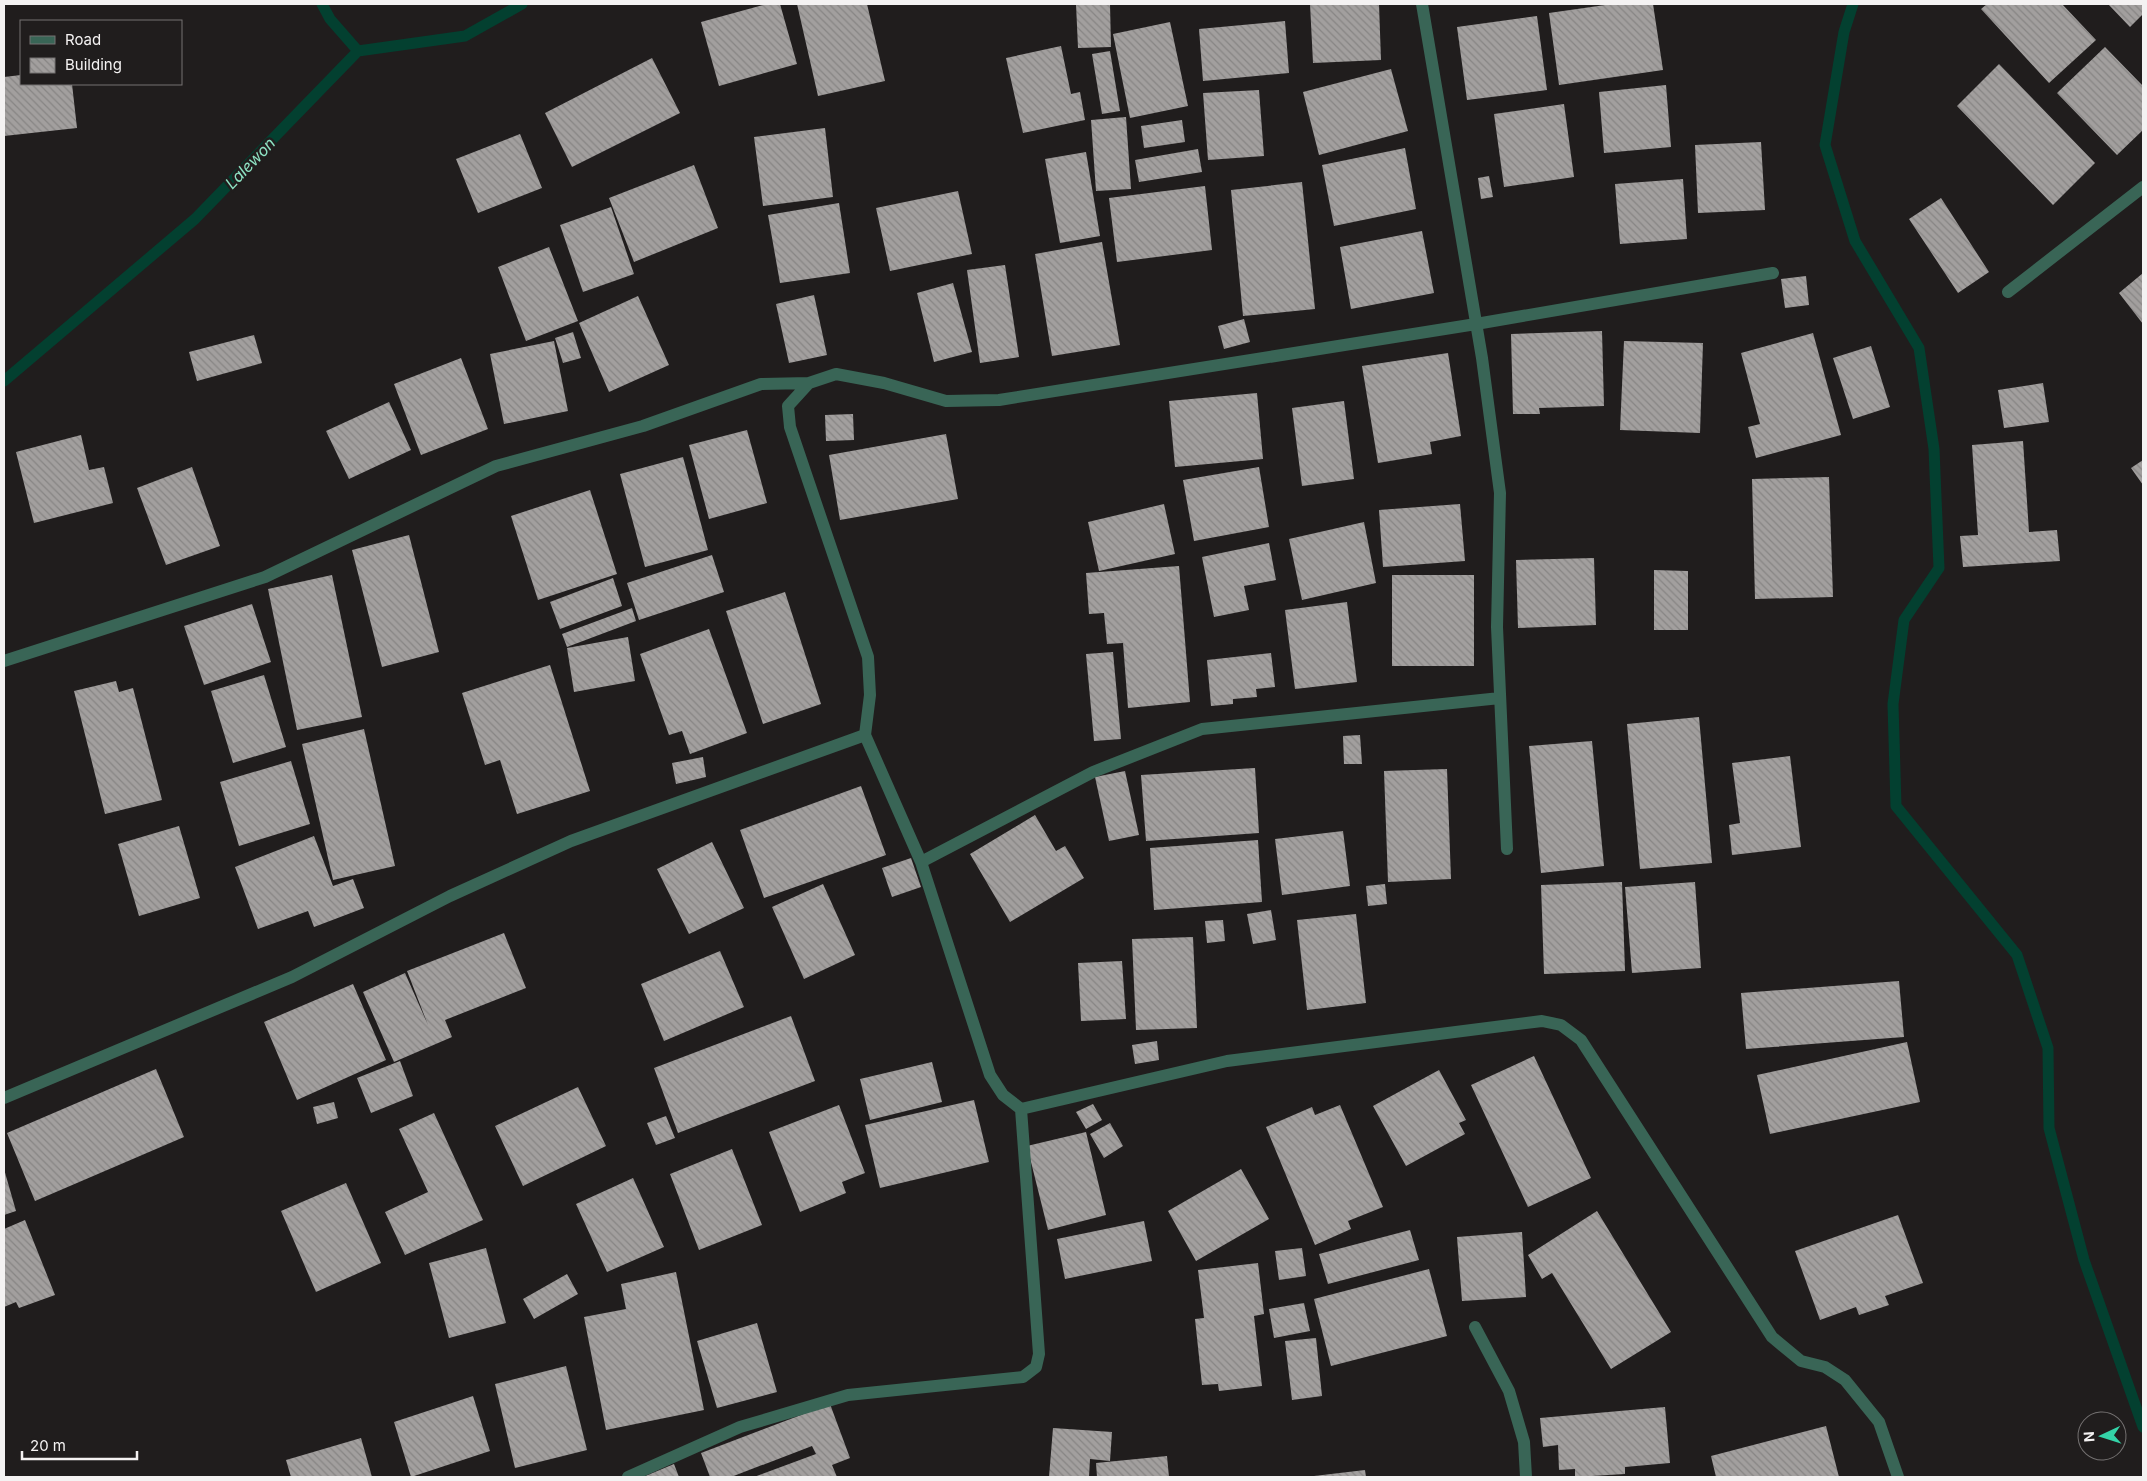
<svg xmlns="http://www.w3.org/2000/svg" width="2147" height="1481" viewBox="0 0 2147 1481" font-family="Inter,sans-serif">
<defs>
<pattern id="building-back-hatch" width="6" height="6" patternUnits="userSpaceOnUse" patternTransform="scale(1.25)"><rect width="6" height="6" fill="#a29f9e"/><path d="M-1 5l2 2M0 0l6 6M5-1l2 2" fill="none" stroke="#878584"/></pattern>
</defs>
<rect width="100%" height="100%" fill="#201d1d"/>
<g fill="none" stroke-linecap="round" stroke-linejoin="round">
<!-- stream -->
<path stroke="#034030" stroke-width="11" d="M 322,4 L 330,19 L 358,51
M 1853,4 L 1844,32 L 1825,145 L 1855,241 L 1919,348 L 1934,449 L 1939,568 L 1904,620 L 1893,704 L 1896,806 L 2017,955 L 2048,1048 L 2049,1128 L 2084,1260 L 2143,1427
M 4,381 L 195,219 L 358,51 L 465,36 L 522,4"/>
</g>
<!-- building -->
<path fill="url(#building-back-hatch)" d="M 767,4 L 780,4 L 797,64 L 719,86 L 701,22 Z
M 797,4 L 867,4 L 885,81 L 818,96 Z
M 1076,4 L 1110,4 L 1111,47 L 1078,48 Z
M 1310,4 L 1379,4 L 1381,60 L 1313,63 Z
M 1612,4 L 1653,4 L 1663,70 L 1559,85 L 1549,13 Z
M 1987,4 L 2062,4 L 2096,40 L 2049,83 L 1981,9 Z
M 2108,4 L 2143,4 L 2143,14 L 2130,27 Z
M 1537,16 L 1547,90 L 1467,100 L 1457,27 Z
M 1285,21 L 1289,73 L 1203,81 L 1199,29 Z
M 1170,22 L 1188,106 L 1130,118 L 1113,34 Z
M 1061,46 L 1071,94 L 1080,92 L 1085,120 L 1023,133 L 1006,58 Z
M 2105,47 L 2143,86 L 2143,130 L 2117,155 L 2057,93 Z
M 1110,51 L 1120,111 L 1102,114 L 1092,54 Z
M 652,58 L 680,113 L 572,167 L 545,113 Z
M 1999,64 L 2095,163 L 2053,205 L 1957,106 Z
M 1391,69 L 1408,131 L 1319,155 L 1303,92 Z
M 21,75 L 21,84 L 72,84 L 77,128 L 4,136 L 4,77 Z
M 1666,85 L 1671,147 L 1604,153 L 1599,92 Z
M 1259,90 L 1264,156 L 1208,160 L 1203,93 Z
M 1564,104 L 1574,177 L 1504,187 L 1494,114 Z
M 1126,117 L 1131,189 L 1096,191 L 1091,120 Z
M 1182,120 L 1185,142 L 1144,148 L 1141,126 Z
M 825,128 L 833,197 L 763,206 L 754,137 Z
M 520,134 L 542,188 L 478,213 L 456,159 Z
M 1761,142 L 1765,210 L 1698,213 L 1695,145 Z
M 1405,148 L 1416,209 L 1334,226 L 1322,165 Z
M 1198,149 L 1202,172 L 1139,182 L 1135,160 Z
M 1086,152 L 1100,236 L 1060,243 L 1045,159 Z
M 694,165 L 718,228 L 634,262 L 609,198 Z
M 1489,176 L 1493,197 L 1481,199 L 1478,178 Z
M 1683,179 L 1687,239 L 1620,244 L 1615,184 Z
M 1302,182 L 1315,309 L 1243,316 L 1231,190 Z
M 1205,186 L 1212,250 L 1117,262 L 1109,198 Z
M 958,191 L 972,254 L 890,271 L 876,208 Z
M 1941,198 L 1989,272 L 1958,293 L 1909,219 Z
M 839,203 L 850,273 L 780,283 L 768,215 Z
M 611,207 L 634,274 L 583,292 L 560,225 Z
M 1422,231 L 1434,293 L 1351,309 L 1340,247 Z
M 1102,242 L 1120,345 L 1052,356 L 1035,254 Z
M 549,247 L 578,321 L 526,341 L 498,267 Z
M 1005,265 L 1019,357 L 980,363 L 967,270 Z
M 2143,273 L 2143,324 L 2119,293 Z
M 1806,276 L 1809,305 L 1785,308 L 1781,279 Z
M 953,283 L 972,352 L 934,362 L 917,293 Z
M 814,295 L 827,355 L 789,363 L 776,304 Z
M 638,296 L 669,365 L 609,392 L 579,323 Z
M 1244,319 L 1250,342 L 1224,349 L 1218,326 Z
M 1602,331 L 1604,406 L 1539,408 L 1540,414 L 1513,414 L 1511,334 Z
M 573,332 L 581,358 L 563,363 L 555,338 Z
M 1813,333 L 1841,435 L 1756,458 L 1748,427 L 1760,424 L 1741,353 Z
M 254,335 L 262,363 L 197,381 L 189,352 Z
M 554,341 L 568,411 L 504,424 L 490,354 Z
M 1624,341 L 1703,343 L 1700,433 L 1620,430 Z
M 1871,346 L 1890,407 L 1853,419 L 1833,358 Z
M 1448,353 L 1461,436 L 1430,442 L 1432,454 L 1378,463 L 1362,366 Z
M 461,358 L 488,429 L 421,455 L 394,384 Z
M 2043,383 L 2049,422 L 2004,428 L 1998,390 Z
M 1257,393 L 1263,459 L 1175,467 L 1169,401 Z
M 1344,401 L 1354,479 L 1302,486 L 1292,408 Z
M 389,402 L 411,450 L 349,479 L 326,431 Z
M 853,414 L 854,440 L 826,441 L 825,415 Z
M 747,430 L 767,503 L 709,519 L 689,445 Z
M 946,434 L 958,499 L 840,520 L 829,455 Z
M 81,435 L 89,470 L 104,467 L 113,503 L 34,523 L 16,452 Z
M 2023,441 L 2029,532 L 2057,530 L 2060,561 L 1963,567 L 1960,536 L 1978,535 L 1972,445 Z
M 683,457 L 708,550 L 645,567 L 620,474 Z
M 2143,460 L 2143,485 L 2131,468 Z
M 192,467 L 220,546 L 166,565 L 137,488 Z
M 1259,467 L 1269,527 L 1194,541 L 1183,480 Z
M 1829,477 L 1833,597 L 1755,599 L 1752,479 Z
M 590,490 L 617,574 L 538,600 L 511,516 Z
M 1164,504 L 1175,554 L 1099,571 L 1088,522 Z
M 1460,504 L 1465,561 L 1383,567 L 1379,510 Z
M 1364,522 L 1376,583 L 1302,600 L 1289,539 Z
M 409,535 L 439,652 L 382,667 L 352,550 Z
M 1269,543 L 1276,580 L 1244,586 L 1249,610 L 1214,617 L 1202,557 Z
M 712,555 L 724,592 L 639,620 L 627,583 Z
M 1594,558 L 1596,625 L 1518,628 L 1516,560 Z
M 1179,566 L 1190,702 L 1128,708 L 1123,643 L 1107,644 L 1104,613 L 1089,614 L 1086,573 Z
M 1654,570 L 1688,571 L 1688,630 L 1654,630 Z
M 332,575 L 362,717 L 297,730 L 268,589 Z
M 1392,575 L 1474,575 L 1474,666 L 1392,666 Z
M 613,578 L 622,606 L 560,629 L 550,602 Z
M 785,592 L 821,704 L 763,724 L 726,611 Z
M 1347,602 L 1357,682 L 1295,689 L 1285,610 Z
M 252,604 L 271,662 L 204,685 L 184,626 Z
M 632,608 L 636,621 L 567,647 L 562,634 Z
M 709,629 L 747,733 L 690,754 L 682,731 L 669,735 L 640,654 Z
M 628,637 L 635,681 L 574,692 L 567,648 Z
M 1113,652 L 1121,739 L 1094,741 L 1086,654 Z
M 1271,653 L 1275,687 L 1256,689 L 1257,697 L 1233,699 L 1233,704 L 1211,706 L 1207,660 Z
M 550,665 L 590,791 L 517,814 L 500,760 L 485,765 L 462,693 Z
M 264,675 L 286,747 L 233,763 L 211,691 Z
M 116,681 L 119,692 L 133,688 L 162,800 L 105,814 L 74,691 Z
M 1699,717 L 1712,863 L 1640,869 L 1627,724 Z
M 364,729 L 395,866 L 333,880 L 302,744 Z
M 1360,735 L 1362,764 L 1344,764 L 1343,736 Z
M 1592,741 L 1604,866 L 1541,873 L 1529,746 Z
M 1790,756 L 1801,847 L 1732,855 L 1729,825 L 1740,823 L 1732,763 Z
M 703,757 L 706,777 L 676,784 L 672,763 Z
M 291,761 L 310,824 L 239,846 L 220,782 Z
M 1255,768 L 1259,833 L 1146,841 L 1141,775 Z
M 1447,769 L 1451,879 L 1388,882 L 1384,771 Z
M 1125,771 L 1139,835 L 1109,841 L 1095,777 Z
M 861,786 L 886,855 L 764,898 L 740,830 Z
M 1035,815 L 1056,851 L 1065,846 L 1084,878 L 1010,922 L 970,854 Z
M 179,826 L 200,898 L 139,916 L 118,844 Z
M 1343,831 L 1350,886 L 1282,895 L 1275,839 Z
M 314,836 L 333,886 L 353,879 L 364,908 L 314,927 L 308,911 L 258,929 L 235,867 Z
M 1258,840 L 1262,902 L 1154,910 L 1150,848 Z
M 712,842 L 744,908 L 689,934 L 657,869 Z
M 911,858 L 921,887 L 892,897 L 882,868 Z
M 1622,882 L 1625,971 L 1544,974 L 1541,885 Z
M 1695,882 L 1701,968 L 1632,973 L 1625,887 Z
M 823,884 L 855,955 L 804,979 L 772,907 Z
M 1385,884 L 1387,904 L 1368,906 L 1366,886 Z
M 1271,910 L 1276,940 L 1253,944 L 1247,914 Z
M 1356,914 L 1366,1003 L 1307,1010 L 1297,920 Z
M 1223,920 L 1225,941 L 1207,943 L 1205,921 Z
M 504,933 L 526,988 L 445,1020 L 452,1037 L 394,1062 L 363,992 L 405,973 L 428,1025 L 407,971 Z
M 1193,937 L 1197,1028 L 1136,1030 L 1132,939 Z
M 720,951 L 744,1007 L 664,1041 L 641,984 Z
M 1122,961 L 1126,1019 L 1081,1021 L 1078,963 Z
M 1899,981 L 1904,1037 L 1746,1049 L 1741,993 Z
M 353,984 L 386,1060 L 297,1100 L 264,1022 Z
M 791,1016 L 815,1081 L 678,1133 L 654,1068 Z
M 1157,1041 L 1159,1060 L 1135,1064 L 1132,1045 Z
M 1907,1042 L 1920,1102 L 1770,1134 L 1757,1075 Z
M 1534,1056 L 1591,1178 L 1528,1207 L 1471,1085 Z
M 400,1061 L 413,1096 L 371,1113 L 357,1078 Z
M 932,1062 L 942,1102 L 870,1120 L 860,1079 Z
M 156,1069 L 184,1137 L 35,1201 L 7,1133 Z
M 1439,1070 L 1466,1120 L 1459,1123 L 1465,1134 L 1406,1166 L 1373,1106 Z
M 578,1087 L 606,1146 L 523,1186 L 495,1126 Z
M 974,1100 L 989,1162 L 880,1188 L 865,1125 Z
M 334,1102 L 338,1118 L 317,1124 L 313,1107 Z
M 1093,1104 L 1102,1120 L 1086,1129 L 1076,1112 Z
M 839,1105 L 865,1173 L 842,1182 L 846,1193 L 800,1212 L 769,1132 Z
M 1340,1105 L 1383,1207 L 1348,1221 L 1351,1229 L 1315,1245 L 1266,1127 L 1312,1107 L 1315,1115 Z
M 434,1113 L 483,1220 L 405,1255 L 385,1212 L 428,1192 L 399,1129 Z
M 666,1116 L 675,1138 L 656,1145 L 647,1123 Z
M 1110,1123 L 1123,1146 L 1104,1158 L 1090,1134 Z
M 1086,1132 L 1106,1215 L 1048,1230 L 1027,1146 Z
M 732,1149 L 762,1225 L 699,1250 L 670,1174 Z
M 4,1169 L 16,1211 L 4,1215 Z
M 1241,1169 L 1269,1219 L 1196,1261 L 1168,1211 Z
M 633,1178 L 664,1247 L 607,1272 L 576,1204 Z
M 346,1183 L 381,1263 L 316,1292 L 281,1211 Z
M 1597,1211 L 1671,1332 L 1611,1369 L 1552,1273 L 1542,1279 L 1528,1255 Z
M 1898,1215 L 1923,1283 L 1885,1296 L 1889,1305 L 1859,1315 L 1856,1307 L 1820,1320 L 1795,1251 Z
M 25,1220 L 55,1295 L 19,1308 L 16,1302 L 4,1307 L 4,1229 Z
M 1144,1221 L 1152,1261 L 1065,1279 L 1057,1239 Z
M 1410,1230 L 1419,1260 L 1328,1284 L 1319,1254 Z
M 1522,1232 L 1526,1297 L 1462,1301 L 1457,1237 Z
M 486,1248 L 506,1323 L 449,1338 L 429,1263 Z
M 1302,1248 L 1306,1276 L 1279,1280 L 1275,1251 Z
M 1258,1263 L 1264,1314 L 1254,1316 L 1262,1386 L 1219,1391 L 1218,1384 L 1202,1385 L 1195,1319 L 1204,1318 L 1198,1270 Z
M 1429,1269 L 1447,1336 L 1331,1366 L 1314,1299 Z
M 676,1272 L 704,1410 L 606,1430 L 584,1317 L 626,1309 L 621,1284 Z
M 567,1274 L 578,1294 L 534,1319 L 523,1299 Z
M 1304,1303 L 1310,1331 L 1274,1338 L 1269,1309 Z
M 757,1323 L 777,1392 L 717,1408 L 697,1341 Z
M 1316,1338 L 1322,1396 L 1292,1400 L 1285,1341 Z
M 566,1366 L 587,1450 L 515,1468 L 495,1384 Z
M 473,1396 L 490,1451 L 411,1477 L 394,1422 Z
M 830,1404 L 850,1458 L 832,1465 L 837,1477 L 754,1477 L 816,1454 L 812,1446 L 731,1477 L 710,1477 L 701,1453 Z
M 1665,1407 L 1670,1463 L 1625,1467 L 1625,1474 L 1575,1477 L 1575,1469 L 1559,1470 L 1558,1445 L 1543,1447 L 1540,1418 Z
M 1826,1426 L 1839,1477 L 1716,1477 L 1711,1456 Z
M 1053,1428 L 1112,1432 L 1110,1461 L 1090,1459 L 1089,1477 L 1049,1477 Z
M 361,1438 L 372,1477 L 291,1477 L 286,1460 Z
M 1167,1456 L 1169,1477 L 1097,1477 L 1096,1463 Z
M 674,1464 L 679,1477 L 643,1477 Z
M 1365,1470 L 1366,1477 L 1314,1477 L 1314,1476 Z"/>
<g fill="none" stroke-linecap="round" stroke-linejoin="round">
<!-- minor -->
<path stroke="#396556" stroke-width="12" d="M 1422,4 L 1482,358 L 1500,493 L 1497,627 L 1507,849
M 2008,292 L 2143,187
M 809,383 L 788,406 L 790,427 L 868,657 L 870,695 L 865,735 L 921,862 L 990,1075 L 1003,1095 L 1021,1109 L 1227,1061 L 1542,1021 L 1561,1025 L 1581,1040 L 1772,1337 L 1801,1361 L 1825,1367 L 1845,1380 L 1879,1422 L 1898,1477
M 4,661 L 265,577 L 496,466 L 643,426 L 761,384 L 809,383 L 836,374 L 884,383 L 946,401 L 999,400 L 1476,324 L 1773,273
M 921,862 L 1093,772 L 1202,729 L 1500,698
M 4,1098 L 292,977 L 450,896 L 571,841 L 865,735
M 1475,1327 L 1509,1391 L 1524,1442 L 1526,1477
M 628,1477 L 740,1427 L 848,1395 L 1023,1377 L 1036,1367 L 1039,1354 L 1021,1109"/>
</g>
<g text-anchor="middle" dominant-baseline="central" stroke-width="5" stroke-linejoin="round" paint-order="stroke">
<!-- water labels -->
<g font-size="16" font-style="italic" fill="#8ee3c4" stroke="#201d1d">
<text transform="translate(250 163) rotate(-46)">Lalewon</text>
</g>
</g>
<!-- border -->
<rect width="2147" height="1481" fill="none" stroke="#f4f2f2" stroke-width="10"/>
<!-- legend -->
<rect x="20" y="20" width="162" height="65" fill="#201d1d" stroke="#757272"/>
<rect x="30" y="36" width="25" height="8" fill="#396556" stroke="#757272"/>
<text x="65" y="45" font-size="15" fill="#f4f2f2">Road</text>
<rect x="30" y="58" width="25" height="15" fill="url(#building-back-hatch)" stroke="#757272"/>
<text x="65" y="70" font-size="15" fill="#f4f2f2">Building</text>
<!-- north arrow -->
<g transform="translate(2102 1436) rotate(266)"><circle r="24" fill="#201d1d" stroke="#757272"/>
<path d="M0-4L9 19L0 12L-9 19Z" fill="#34d4a8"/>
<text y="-8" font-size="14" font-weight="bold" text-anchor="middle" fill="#f4f2f2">N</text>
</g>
<!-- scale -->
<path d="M22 1451v8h115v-8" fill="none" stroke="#f4f2f2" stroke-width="2.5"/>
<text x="30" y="1451" font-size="15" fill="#f4f2f2" stroke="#201d1d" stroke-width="4" paint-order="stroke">20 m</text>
</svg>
